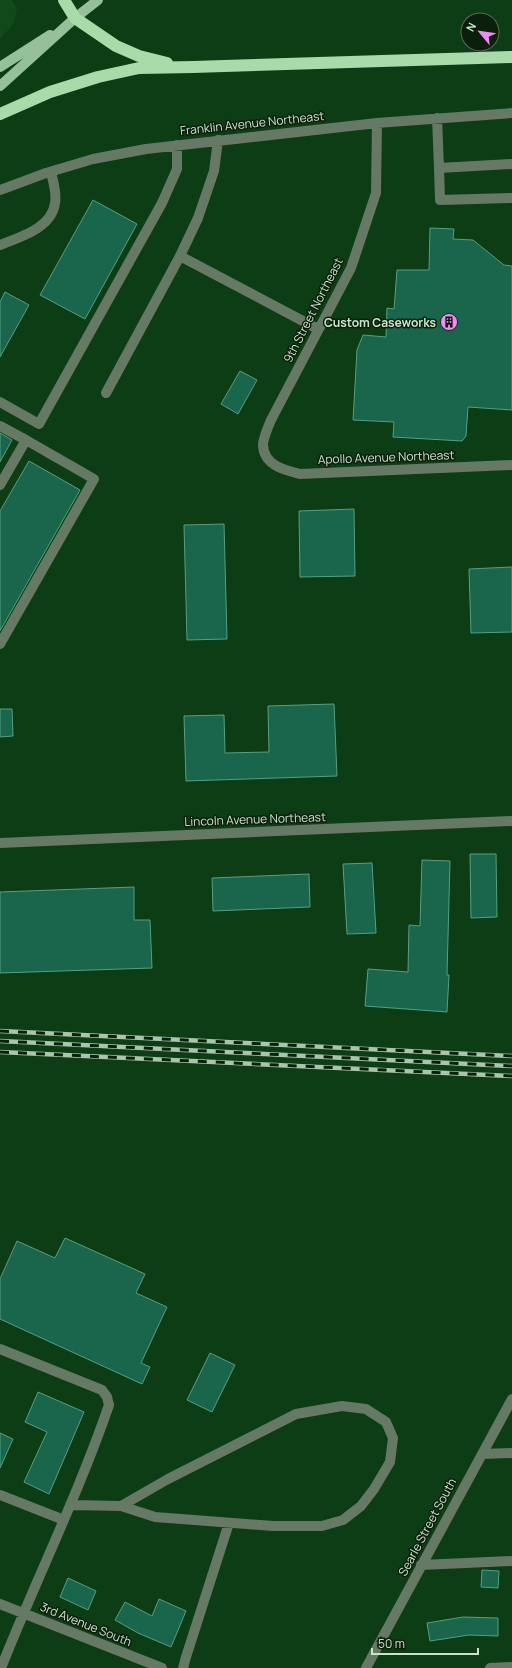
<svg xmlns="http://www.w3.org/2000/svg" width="512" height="1668" viewBox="0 0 512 1668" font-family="Manrope,sans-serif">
<rect width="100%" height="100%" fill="#0c3d14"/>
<!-- built -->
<path fill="#11491a" d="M 0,0 L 12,0 L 17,9 L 14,23 L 0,39 Z"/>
<!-- building -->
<path fill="#19664c" stroke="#579f82" d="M 93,200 L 137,224 L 85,319 L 40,295 Z
M 430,228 L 454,229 L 453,239 L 473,240 L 504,265 L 512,266 L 512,410 L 468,407 L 466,436 L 462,441 L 393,437 L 394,422 L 353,420 L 357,350 L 363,335 L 386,337 L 387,308 L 394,309 L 397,270 L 429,270 Z
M 5,292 L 29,305 L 0,357 L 0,302 Z
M 240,371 L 257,380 L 238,414 L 221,404 Z
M 0,433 L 12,440 L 0,462 Z
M 29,461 L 80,490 L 0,631 L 0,511 Z
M 354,509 L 355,576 L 300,577 L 299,511 Z
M 224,524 L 227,639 L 187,640 L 184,525 Z
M 512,567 L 512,632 L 471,633 L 469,569 Z
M 334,704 L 337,776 L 186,781 L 184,716 L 224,715 L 225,753 L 269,752 L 268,706 Z
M 0,709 L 12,709 L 13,736 L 0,737 Z
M 470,854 L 496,854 L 497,917 L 471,918 Z
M 422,860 L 450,861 L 447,975 L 449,975 L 447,1012 L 365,1006 L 368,969 L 408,972 L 409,925 L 420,926 Z
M 372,863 L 376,933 L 347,934 L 343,864 Z
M 309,874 L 310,907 L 213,911 L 212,878 Z
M 134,887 L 134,920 L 150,920 L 152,968 L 0,973 L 0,892 Z
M 65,1238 L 145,1274 L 136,1293 L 167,1307 L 141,1363 L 150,1367 L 142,1384 L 0,1319 L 0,1279 L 17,1241 L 55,1258 Z
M 210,1353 L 235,1365 L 212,1412 L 187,1400 Z
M 38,1392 L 84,1412 L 49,1494 L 24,1482 L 47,1432 L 25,1422 Z
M 0,1433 L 13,1439 L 0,1468 Z
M 482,1570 L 499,1571 L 498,1588 L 481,1587 Z
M 68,1578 L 96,1591 L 88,1610 L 60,1597 Z
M 159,1599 L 186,1611 L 171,1647 L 138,1633 L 115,1620 L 125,1602 L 152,1616 Z
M 463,1617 L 498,1618 L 498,1636 L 469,1635 L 430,1641 L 427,1623 Z"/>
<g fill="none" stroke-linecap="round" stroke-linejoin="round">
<!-- minor -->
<path stroke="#657965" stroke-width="10" d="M 437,118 L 439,168 L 512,164
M 377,123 L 376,193 L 351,268 L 271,420 C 268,427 264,436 263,444 C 263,465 284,470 300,474 L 512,465
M 439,168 L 440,200 L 512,198
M 0,190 L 46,173 L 93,159 L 146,149 L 377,123 L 512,113
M 0,245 C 20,237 52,228 55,203 C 57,192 53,182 51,172
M 180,256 L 318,329
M 106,393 L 180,256 L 198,218 L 214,171 L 218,140
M 0,402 L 39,424 L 162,203 L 177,169 L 177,145
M 0,426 L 26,440
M 0,485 L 26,440 L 94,479 L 0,644
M 0,843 L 512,821
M 0,1349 L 102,1390 L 107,1397 L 109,1405 C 78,1495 36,1580 1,1668
M 482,1454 L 512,1453
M 0,1495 L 64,1520
M 70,1505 L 121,1506 L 155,1517 L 273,1526 L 322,1526 L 343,1520 L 361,1506 L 374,1489 L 390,1462 L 393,1438 L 386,1422 L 366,1409 L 342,1406 L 296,1414 L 168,1479 L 121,1506
M 421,1565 L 512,1561
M 0,1604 L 162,1668
M 183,1668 L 186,1657 L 229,1523
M 366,1668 L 512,1399
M 490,1668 L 512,1667"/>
<!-- major -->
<path stroke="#96c097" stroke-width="10" d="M 0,67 L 50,35
M 0,86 L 75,18 L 98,0"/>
<!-- highway -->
<path stroke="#a9dbaa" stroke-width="12" d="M 64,0 L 75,18 L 116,46 L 139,56 L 167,63
M 0,114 L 50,92 L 98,77 L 139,68 L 193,67 L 512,57"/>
<!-- rail casing -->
<g stroke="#a9c6ab" stroke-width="4.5">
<path id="rail" d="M 0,1031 L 512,1056
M 0,1041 L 512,1066
M 0,1052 L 512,1076"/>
</g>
<!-- rail -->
<use href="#rail" stroke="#0c1f0d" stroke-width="3" stroke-dasharray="9" stroke-linecap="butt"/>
</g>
<!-- icons -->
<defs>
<g id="building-disc" transform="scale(0.9)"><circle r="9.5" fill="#f08bf5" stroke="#0c1f0d"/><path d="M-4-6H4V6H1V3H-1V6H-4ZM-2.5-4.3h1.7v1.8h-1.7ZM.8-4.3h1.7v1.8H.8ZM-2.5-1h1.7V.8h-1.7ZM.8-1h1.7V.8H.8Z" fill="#111"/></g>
</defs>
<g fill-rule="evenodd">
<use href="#building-disc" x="449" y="322"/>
</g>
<g text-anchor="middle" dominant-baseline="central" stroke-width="3" stroke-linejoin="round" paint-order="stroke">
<!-- street labels -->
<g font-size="12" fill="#cae3ca" stroke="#0c1f0d">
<text transform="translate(252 123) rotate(-6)">Franklin Avenue Northeast</text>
<text transform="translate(313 310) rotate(-63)">9th Street Northeast</text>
<text transform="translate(386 457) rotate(-2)">Apollo Avenue Northeast</text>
<text transform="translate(255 819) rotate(-2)">Lincoln Avenue Northeast</text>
<text transform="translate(427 1527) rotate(-62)">Searle Street South</text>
<text transform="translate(86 1624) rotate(22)">3rd Avenue South</text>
</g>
<!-- poi labels -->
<g font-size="12" font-weight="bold" fill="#cae3ca" stroke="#0c1f0d" text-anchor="end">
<text x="436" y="322">Custom Caseworks</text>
</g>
</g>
<!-- north arrow -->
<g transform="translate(480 32) rotate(299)"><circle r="19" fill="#0c1f0d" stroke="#586d59"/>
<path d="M0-3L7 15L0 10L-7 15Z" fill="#f08bf5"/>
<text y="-6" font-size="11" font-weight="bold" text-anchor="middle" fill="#cae3ca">N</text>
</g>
<!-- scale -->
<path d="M372 1648v6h106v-6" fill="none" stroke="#cae3ca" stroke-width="2"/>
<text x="378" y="1648" font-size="12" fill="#cae3ca" stroke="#0c1f0d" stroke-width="3" paint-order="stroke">50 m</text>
</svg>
